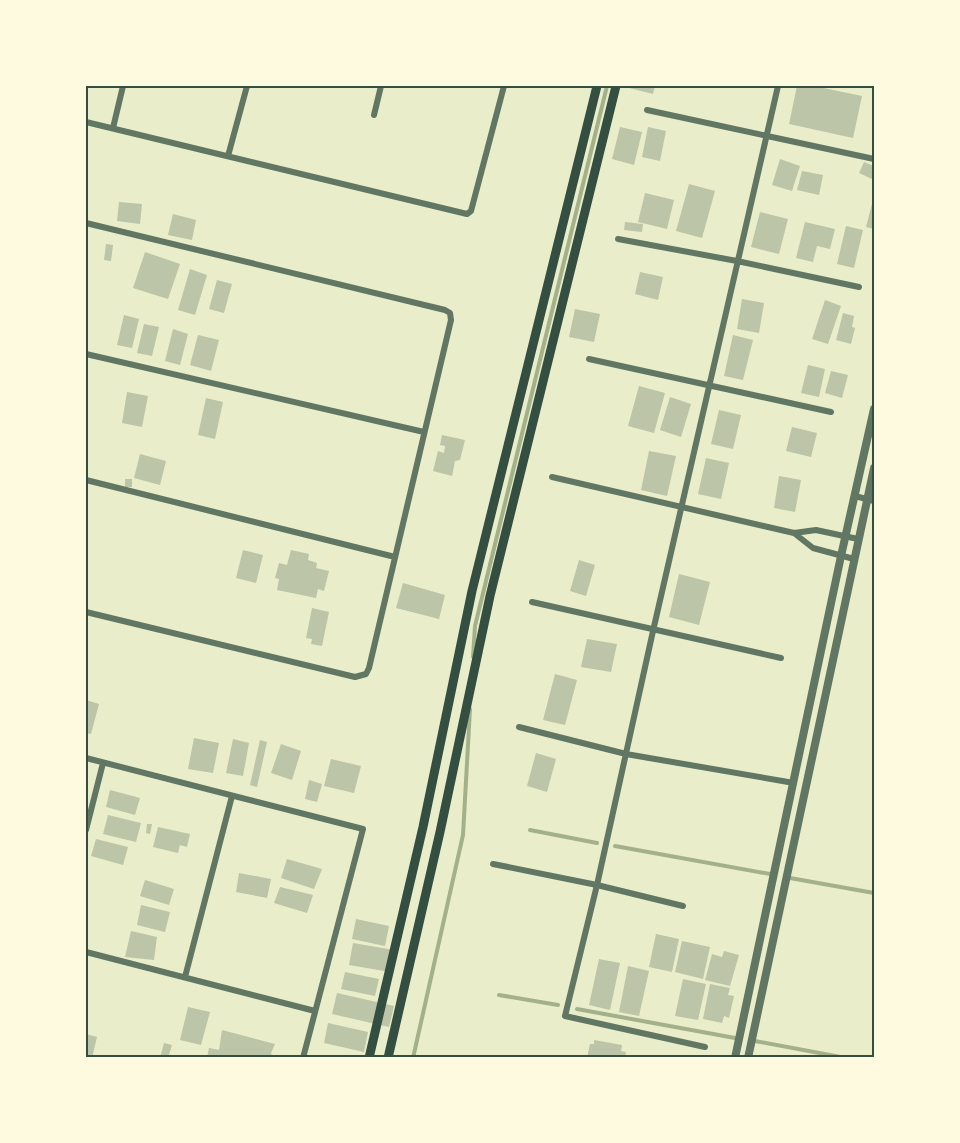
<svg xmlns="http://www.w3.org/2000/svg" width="960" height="1143" viewBox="0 0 960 1143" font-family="Mulish,sans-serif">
<rect width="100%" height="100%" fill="#e9edc9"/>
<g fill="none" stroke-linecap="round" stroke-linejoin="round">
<!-- stream -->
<path stroke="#a3b18a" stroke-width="4" d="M 473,657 L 475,626 L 607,86
M 530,830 L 597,843
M 615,846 L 770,874
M 790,878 L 874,893
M 499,995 L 558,1005
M 577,1009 L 735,1038
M 755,1041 L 846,1058
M 413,1058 L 463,835 L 470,709"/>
</g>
<!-- building -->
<path fill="#bcc5a7" d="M 630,86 L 655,86 L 653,94 L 629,88 Z
M 797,86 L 814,86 L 862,96 L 853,138 L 789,124 Z
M 620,127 L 642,132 L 634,165 L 612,159 Z
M 648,127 L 666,131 L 660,161 L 642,157 Z
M 780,159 L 800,166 L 792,191 L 772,185 Z
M 864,162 L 874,166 L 872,179 L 859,173 Z
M 802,171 L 823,175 L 819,195 L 797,190 Z
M 689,184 L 715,191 L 702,238 L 676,231 Z
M 645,193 L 674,200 L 667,229 L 638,222 Z
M 874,196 L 874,229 L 866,227 Z
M 119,202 L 142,204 L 140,224 L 117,221 Z
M 760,212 L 788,219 L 779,254 L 751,247 Z
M 173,214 L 196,220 L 192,240 L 168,235 Z
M 625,222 L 643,224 L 642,232 L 624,230 Z
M 805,222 L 835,229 L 830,249 L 817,246 L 813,262 L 796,258 Z
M 846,226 L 863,230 L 854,268 L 837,264 Z
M 106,244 L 113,245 L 111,261 L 104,260 Z
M 145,252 L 180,264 L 168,299 L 133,288 Z
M 190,269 L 207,275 L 195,315 L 178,310 Z
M 640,272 L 663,277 L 658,300 L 635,294 Z
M 217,280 L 232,284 L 224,313 L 209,309 Z
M 742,299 L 764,303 L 759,333 L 737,329 Z
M 825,300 L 841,306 L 828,344 L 812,339 Z
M 575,309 L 600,314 L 594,342 L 569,337 Z
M 843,313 L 854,316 L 852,327 L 855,328 L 851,344 L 836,340 Z
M 124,315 L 139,319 L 132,348 L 117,345 Z
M 144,324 L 159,327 L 152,356 L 137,353 Z
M 173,329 L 188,334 L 180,365 L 165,361 Z
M 198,335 L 219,340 L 211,371 L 190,365 Z
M 733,335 L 753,340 L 743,380 L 724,376 Z
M 808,365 L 825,369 L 819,397 L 801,393 Z
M 831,371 L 848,375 L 842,398 L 825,393 Z
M 639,386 L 665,393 L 654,433 L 628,426 Z
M 127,392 L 148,396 L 142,427 L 122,423 Z
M 670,397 L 691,404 L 681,437 L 660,430 Z
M 206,398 L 223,402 L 215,439 L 198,435 Z
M 719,410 L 741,415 L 733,449 L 711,444 Z
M 792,427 L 817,433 L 811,457 L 786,451 Z
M 442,435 L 465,440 L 460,460 L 455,461 L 452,476 L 433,471 L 438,451 L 444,453 L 445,446 L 440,445 Z
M 649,451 L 676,456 L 667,496 L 641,490 Z
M 140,454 L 166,461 L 160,485 L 134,478 Z
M 706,458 L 729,463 L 721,499 L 698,494 Z
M 779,476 L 801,480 L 795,512 L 774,508 Z
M 125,479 L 132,479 L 132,487 L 125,487 Z
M 243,550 L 263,555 L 256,583 L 236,578 Z
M 291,550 L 309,554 L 308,560 L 317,563 L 316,568 L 329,571 L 324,591 L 318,589 L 316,598 L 277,590 L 279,579 L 275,578 L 279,563 L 287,565 Z
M 579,560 L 595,565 L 586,596 L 570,591 Z
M 679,574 L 710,582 L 699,625 L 669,617 Z
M 403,583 L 445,595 L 439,619 L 396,608 Z
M 312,608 L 329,612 L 322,646 L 311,644 L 312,639 L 306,638 Z
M 587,639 L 617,644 L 611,672 L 581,667 Z
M 555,674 L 577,680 L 565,725 L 543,720 Z
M 86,700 L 99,704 L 91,734 L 86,733 Z
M 194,738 L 219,743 L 213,773 L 188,769 Z
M 233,739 L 249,743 L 243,776 L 226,773 Z
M 260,740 L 267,742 L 257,787 L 250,785 Z
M 281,744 L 301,751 L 292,780 L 271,773 Z
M 536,753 L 556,759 L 547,792 L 527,786 Z
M 331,759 L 361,766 L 354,793 L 324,786 Z
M 309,780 L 322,784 L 317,802 L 305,799 Z
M 110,790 L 140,798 L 135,815 L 106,807 Z
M 108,815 L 141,823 L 136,842 L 103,834 Z
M 147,824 L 152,824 L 150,834 L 146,833 Z
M 158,827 L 190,834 L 187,847 L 180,845 L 178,853 L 153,847 Z
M 96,839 L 128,847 L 123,865 L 91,856 Z
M 287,859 L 322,869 L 314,889 L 281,878 Z
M 239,873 L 271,879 L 267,898 L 236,892 Z
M 145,880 L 174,889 L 169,905 L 140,896 Z
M 280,887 L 313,895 L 307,913 L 274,903 Z
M 141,905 L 170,912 L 165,932 L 137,925 Z
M 356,919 L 389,926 L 385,946 L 352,939 Z
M 131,931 L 157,937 L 154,960 L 125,957 Z
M 656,934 L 679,939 L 672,972 L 649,967 Z
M 682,941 L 710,947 L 703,979 L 675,972 Z
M 353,943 L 394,950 L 390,972 L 349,965 Z
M 724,951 L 739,955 L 730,986 L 705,980 L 712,954 L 722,957 Z
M 599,959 L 620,963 L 610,1010 L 589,1005 Z
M 628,966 L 649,971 L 639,1016 L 619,1012 Z
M 345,972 L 379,979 L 375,996 L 341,989 Z
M 683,979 L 706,984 L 698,1020 L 675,1016 Z
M 710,984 L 730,988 L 728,995 L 734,996 L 729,1018 L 724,1016 L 722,1023 L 703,1019 Z
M 337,993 L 394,1006 L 389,1027 L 332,1014 Z
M 188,1007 L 210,1012 L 201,1045 L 180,1040 Z
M 328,1023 L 368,1032 L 364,1052 L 324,1043 Z
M 222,1030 L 275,1044 L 271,1053 L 273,1058 L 207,1058 L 209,1048 L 219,1050 Z
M 86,1034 L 97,1037 L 92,1058 L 86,1058 Z
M 594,1040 L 622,1045 L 621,1051 L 626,1052 L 625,1058 L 587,1058 L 590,1044 L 594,1044 Z
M 164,1043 L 172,1045 L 168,1058 L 160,1058 Z"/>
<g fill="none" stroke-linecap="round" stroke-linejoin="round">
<!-- minor -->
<path stroke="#617663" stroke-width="6" d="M 647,110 L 874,159
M 374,115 L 381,86
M 86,122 L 467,214 L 471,211 L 504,86
M 113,128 L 123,86
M 228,156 L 247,86
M 86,223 L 445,310 L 450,313 L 451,320 L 369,668 L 366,674 L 355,677 L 86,612
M 618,239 L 737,261 L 859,287
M 86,354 L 424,432
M 589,359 L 831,412
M 552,477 L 794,533 L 816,530 L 858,539
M 86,480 L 395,557
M 855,496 L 874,501
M 794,533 L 813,548 L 854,559
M 532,602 L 781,658
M 519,727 L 626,754 L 794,783
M 86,758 L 363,829 L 303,1058
M 86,830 L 103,763
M 493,864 L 597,885 L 683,906
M 86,952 L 315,1011
M 185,977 L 232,796
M 705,1047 L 565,1016 L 597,885 L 653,631 L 778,86"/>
<!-- tertiary -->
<path stroke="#617663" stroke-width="8" d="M 735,1058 L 841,556 L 874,409
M 748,1058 L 874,468"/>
<!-- primary -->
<path stroke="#344e41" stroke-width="9" d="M 369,1058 L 423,827 L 472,591 L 597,86
M 388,1058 L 440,832 L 490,596 L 616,86"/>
</g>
<!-- border -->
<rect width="960" height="1143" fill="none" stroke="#fefae0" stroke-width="174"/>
<rect x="87" y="87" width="786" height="969" fill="none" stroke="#344e41" stroke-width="2"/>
</svg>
